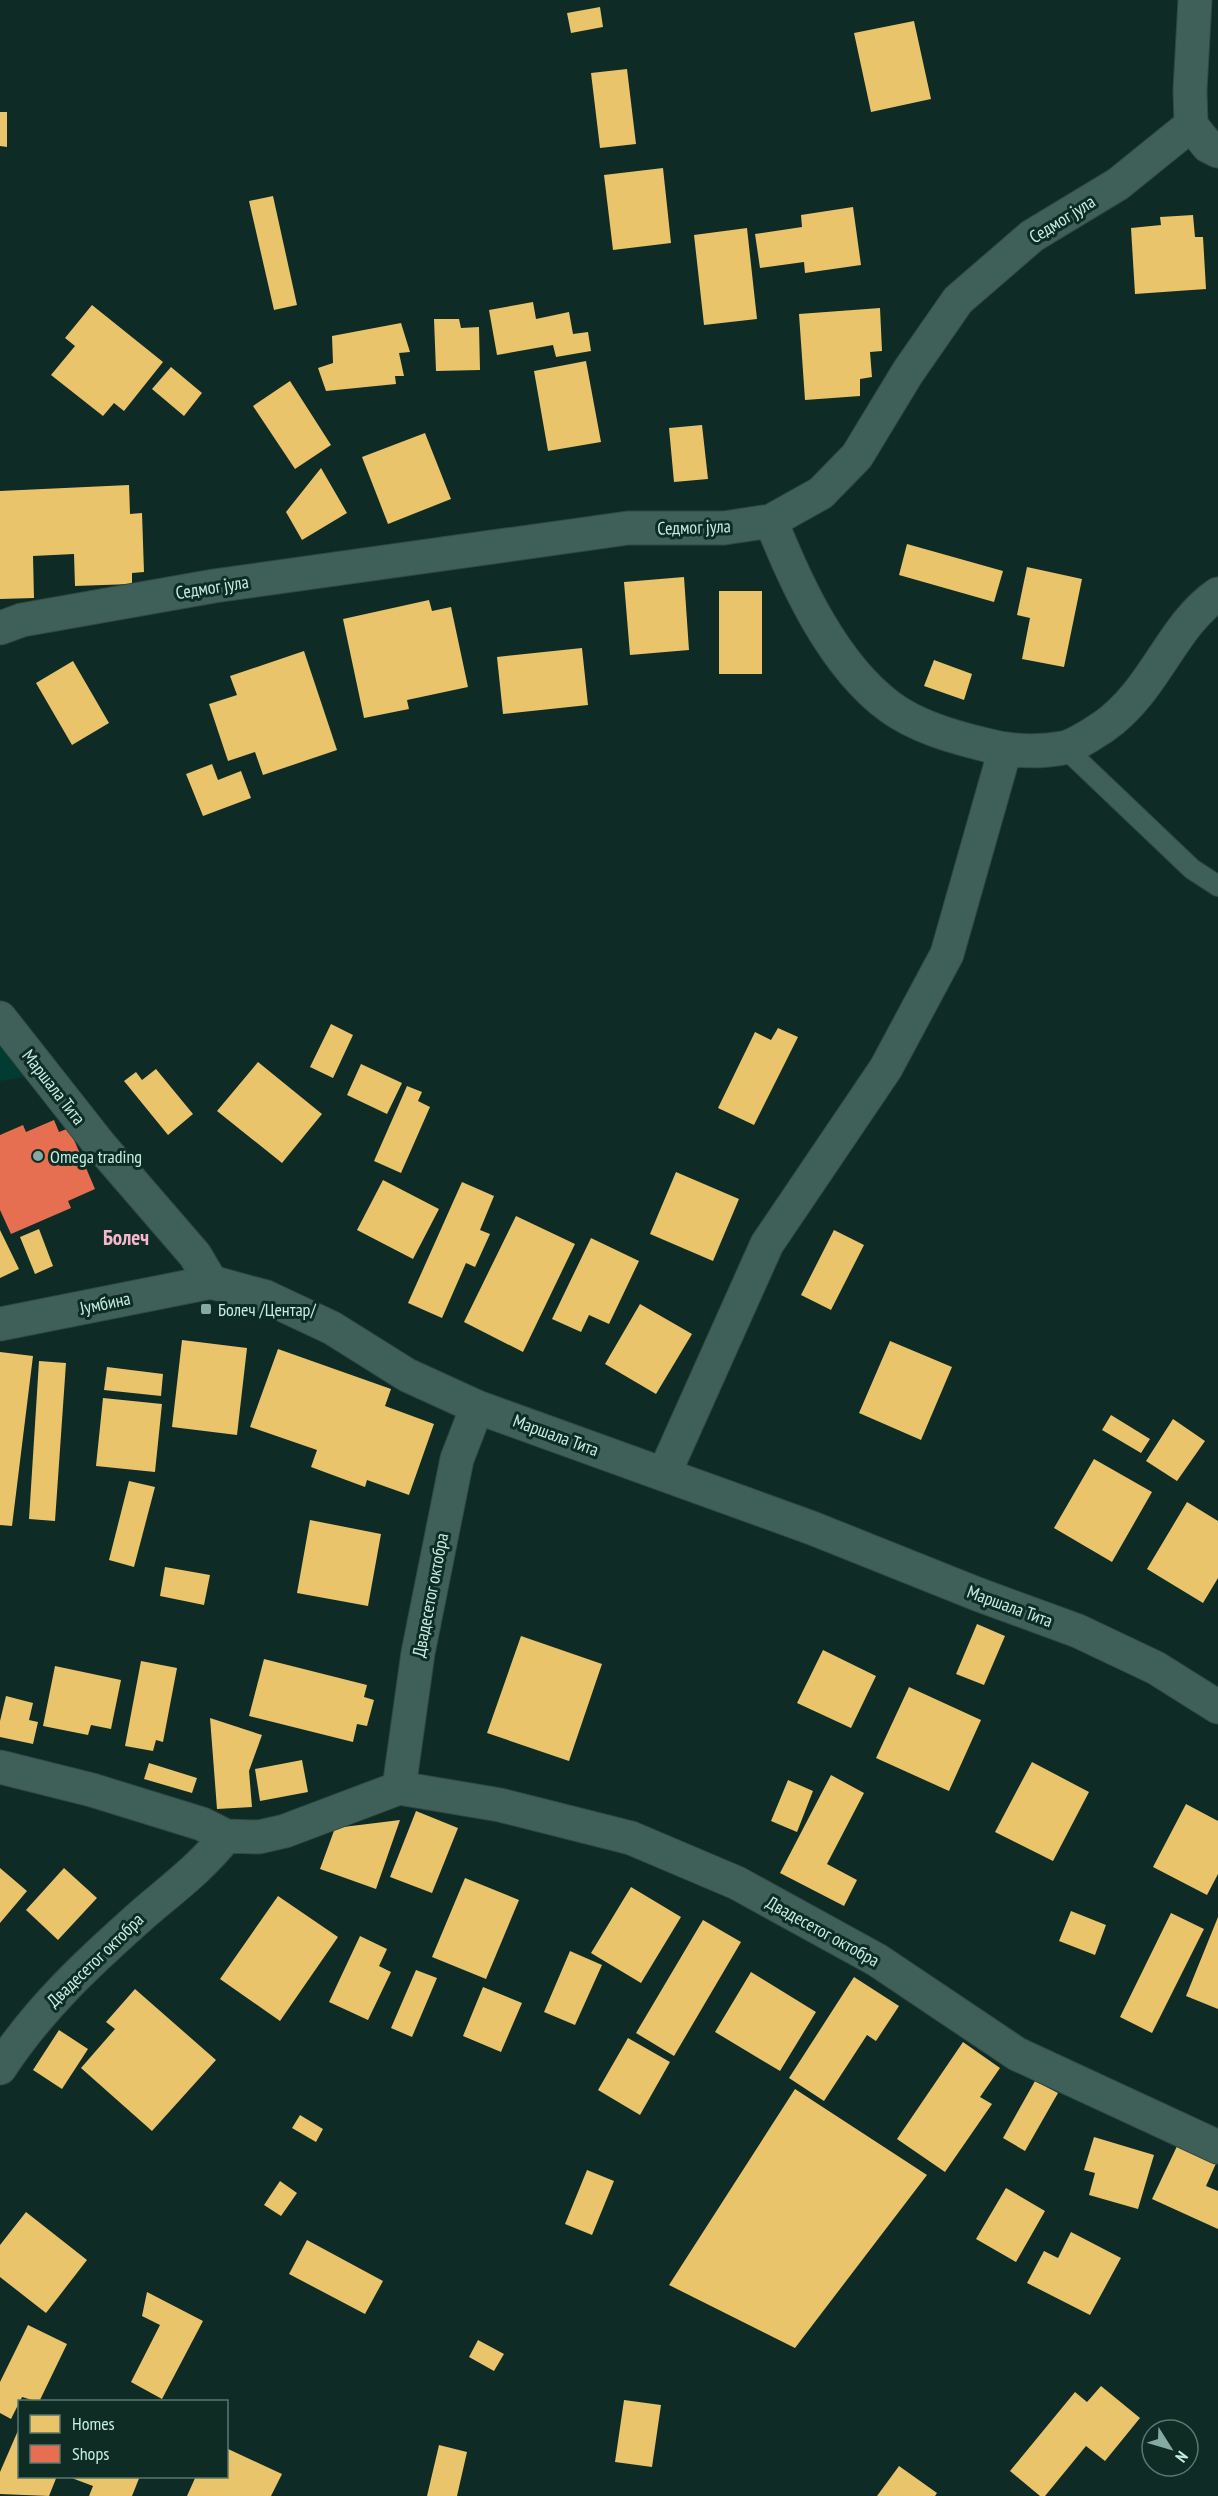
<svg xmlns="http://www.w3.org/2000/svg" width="1218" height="2496" viewBox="0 0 1218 2496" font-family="'PT Sans Narrow',sans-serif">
<rect width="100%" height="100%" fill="#0f2b26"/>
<!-- built -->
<path fill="#023b32" d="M 0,1043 L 26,1077 L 0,1081 Z"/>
<!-- homes -->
<path fill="#e9c46a" d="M 600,7 L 603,27 L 571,33 L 567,13 Z
M 914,21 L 931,99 L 871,112 L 854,33 Z
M 627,69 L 636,144 L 600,148 L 591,73 Z
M 0,112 L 7,112 L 7,147 L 0,146 Z
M 663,168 L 671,243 L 613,250 L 604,175 Z
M 273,196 L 297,305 L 274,310 L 249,201 Z
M 853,207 L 861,265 L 805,273 L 804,262 L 760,268 L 755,234 L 802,227 L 801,215 Z
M 1193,215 L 1195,237 L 1203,237 L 1206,289 L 1135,294 L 1131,228 L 1161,225 L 1160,217 Z
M 747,228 L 757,319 L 704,325 L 694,235 Z
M 533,302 L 536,319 L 569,312 L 573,334 L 588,332 L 591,351 L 556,357 L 553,345 L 497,355 L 489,310 Z
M 92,305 L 163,362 L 124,411 L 114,403 L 103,416 L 51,375 L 75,346 L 65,338 Z
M 880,308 L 882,351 L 870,352 L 872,377 L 860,379 L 860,396 L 805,400 L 799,314 Z
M 434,319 L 459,319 L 461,328 L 479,327 L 480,370 L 436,371 Z
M 401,323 L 410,352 L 399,353 L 404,376 L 395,376 L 396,384 L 326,391 L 318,368 L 333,363 L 332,336 Z
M 586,361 L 601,442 L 548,451 L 534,371 Z
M 171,367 L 202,393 L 184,416 L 152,389 Z
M 290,381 L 331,445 L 295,469 L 253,406 Z
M 702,425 L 708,479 L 674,482 L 669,428 Z
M 425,433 L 451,499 L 388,524 L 362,457 Z
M 321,468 L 347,513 L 302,540 L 286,512 Z
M 129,485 L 130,514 L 142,513 L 144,572 L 132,573 L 132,584 L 75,586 L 74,554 L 33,556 L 34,598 L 0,599 L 0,491 Z
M 907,544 L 1003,571 L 994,602 L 899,575 Z
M 1027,567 L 1082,579 L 1064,667 L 1022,659 L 1030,618 L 1017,615 Z
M 684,577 L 689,650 L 630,655 L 624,582 Z
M 719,591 L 762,591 L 762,674 L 719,674 Z
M 429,600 L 432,611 L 451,607 L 468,687 L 407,700 L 409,709 L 364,718 L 343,619 Z
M 582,648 L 588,705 L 503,714 L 497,657 Z
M 304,651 L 337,750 L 263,775 L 255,752 L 228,761 L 209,704 L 237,695 L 230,676 Z
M 934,660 L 972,674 L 964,700 L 924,686 Z
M 73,661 L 109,723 L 72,745 L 36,683 Z
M 212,764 L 218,780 L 241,771 L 251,798 L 203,816 L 186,774 Z
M 331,1024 L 353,1035 L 333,1078 L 310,1067 Z
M 778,1028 L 798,1037 L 754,1125 L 718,1108 L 755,1032 L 771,1040 Z
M 258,1062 L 322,1114 L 282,1163 L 217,1111 Z
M 361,1064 L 402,1083 L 387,1114 L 347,1095 Z
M 156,1069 L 193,1114 L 168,1135 L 124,1081 L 136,1072 L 142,1080 Z
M 407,1086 L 422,1092 L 418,1101 L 430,1107 L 401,1173 L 374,1161 Z
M 676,1172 L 739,1199 L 713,1261 L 650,1234 Z
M 383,1180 L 439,1209 L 413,1259 L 357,1230 Z
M 462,1182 L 494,1196 L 480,1230 L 490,1234 L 475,1267 L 466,1263 L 442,1318 L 408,1303 Z
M 516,1216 L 575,1244 L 523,1352 L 464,1322 Z
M 39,1229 L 53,1266 L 35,1274 L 20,1237 Z
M 0,1230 L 19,1269 L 0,1278 Z
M 834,1230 L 864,1245 L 831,1310 L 801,1295 Z
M 591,1238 L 639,1261 L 609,1324 L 589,1315 L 581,1332 L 552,1319 Z
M 640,1304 L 692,1334 L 656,1394 L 605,1364 Z
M 182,1340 L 247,1348 L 237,1435 L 172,1427 Z
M 890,1341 L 952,1367 L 921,1440 L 859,1413 Z
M 278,1349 L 391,1389 L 385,1406 L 434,1424 L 409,1495 L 367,1480 L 365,1487 L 311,1467 L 317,1450 L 250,1427 Z
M 0,1352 L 33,1356 L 12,1526 L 0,1525 Z
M 39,1361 L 66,1363 L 55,1521 L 29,1519 Z
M 107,1367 L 163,1374 L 161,1396 L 104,1390 Z
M 103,1398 L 162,1404 L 155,1472 L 96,1466 Z
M 1111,1415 L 1150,1439 L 1141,1453 L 1102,1430 Z
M 1173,1419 L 1205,1441 L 1177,1481 L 1146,1461 Z
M 1094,1459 L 1152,1492 L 1112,1562 L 1054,1528 Z
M 129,1481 L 155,1487 L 134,1567 L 109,1560 Z
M 1187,1502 L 1218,1521 L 1218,1578 L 1203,1603 L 1147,1569 Z
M 310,1520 L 381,1534 L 368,1606 L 297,1593 Z
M 165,1567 L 210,1575 L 204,1605 L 160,1596 Z
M 977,1624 L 1005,1636 L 984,1685 L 956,1674 Z
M 521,1636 L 602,1664 L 569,1761 L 487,1733 Z
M 823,1650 L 876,1676 L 851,1728 L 797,1703 Z
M 264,1659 L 367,1685 L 364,1697 L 374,1700 L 367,1726 L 357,1724 L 353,1742 L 249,1716 Z
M 141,1661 L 177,1668 L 163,1742 L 156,1740 L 153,1751 L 125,1746 Z
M 55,1666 L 121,1680 L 111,1729 L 91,1725 L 88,1735 L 43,1726 Z
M 909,1687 L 981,1720 L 949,1791 L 876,1758 Z
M 6,1696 L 33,1703 L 29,1720 L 38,1722 L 33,1744 L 0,1737 L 0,1721 Z
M 210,1718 L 262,1735 L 249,1771 L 252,1807 L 217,1809 Z
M 302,1760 L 308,1792 L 260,1801 L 255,1769 Z
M 1032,1762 L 1089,1792 L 1053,1861 L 995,1832 Z
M 149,1763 L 197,1778 L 192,1793 L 144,1779 Z
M 831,1775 L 864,1793 L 827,1864 L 857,1880 L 844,1906 L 780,1873 Z
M 788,1780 L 813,1791 L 797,1832 L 771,1821 Z
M 1186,1804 L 1218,1821 L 1218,1874 L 1207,1895 L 1153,1867 Z
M 416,1811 L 458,1828 L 432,1893 L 390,1877 Z
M 400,1820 L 376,1889 L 320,1869 L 335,1828 Z
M 0,1868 L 27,1891 L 0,1923 Z
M 64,1868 L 97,1898 L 58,1940 L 26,1910 Z
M 465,1878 L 519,1900 L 486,1979 L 432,1957 Z
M 631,1887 L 681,1917 L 641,1983 L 591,1953 Z
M 278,1896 L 338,1937 L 280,2021 L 220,1979 Z
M 1071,1911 L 1106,1925 L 1095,1955 L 1059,1941 Z
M 1171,1913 L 1204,1929 L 1152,2033 L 1120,2017 Z
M 1218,1917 L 1218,2009 L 1186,1996 Z
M 703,1920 L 741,1942 L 674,2056 L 636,2033 Z
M 360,1936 L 387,1949 L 379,1966 L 391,1972 L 368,2020 L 329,2002 Z
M 570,1951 L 602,1965 L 575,2025 L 544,2012 Z
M 416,1970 L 437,1978 L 412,2037 L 391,2028 Z
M 751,1972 L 816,2012 L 780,2071 L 715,2032 Z
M 854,1977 L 899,2006 L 876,2041 L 867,2035 L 824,2101 L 789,2078 Z
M 483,1987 L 522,2003 L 501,2052 L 463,2036 Z
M 135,1989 L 216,2060 L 152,2131 L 81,2068 L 115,2029 L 106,2022 Z
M 59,2030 L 88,2049 L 62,2089 L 33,2070 Z
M 628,2038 L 670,2062 L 640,2115 L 598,2090 Z
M 963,2042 L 1000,2068 L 980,2097 L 992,2104 L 945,2172 L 897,2139 Z
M 1035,2081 L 1058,2093 L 1025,2151 L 1003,2138 Z
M 795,2089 L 927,2175 L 795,2348 L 669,2285 Z
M 300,2115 L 323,2129 L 316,2142 L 292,2128 Z
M 1094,2137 L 1154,2155 L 1138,2209 L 1089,2195 L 1095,2173 L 1084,2170 Z
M 1179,2142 L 1218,2159 L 1206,2186 L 1218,2191 L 1218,2229 L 1152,2199 Z
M 587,2170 L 614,2181 L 592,2235 L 565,2224 Z
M 280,2181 L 297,2193 L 281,2216 L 264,2205 Z
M 1006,2188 L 1045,2211 L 1016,2262 L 976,2239 Z
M 26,2212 L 87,2260 L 46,2313 L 0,2277 L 0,2245 Z
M 1071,2232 L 1121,2258 L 1090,2315 L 1027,2283 L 1044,2251 L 1058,2258 Z
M 307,2240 L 383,2281 L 365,2314 L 289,2274 Z
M 147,2292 L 203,2321 L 162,2399 L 131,2382 L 160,2325 L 142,2316 Z
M 28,2325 L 67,2344 L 39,2402 L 22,2397 L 11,2419 L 0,2413 L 0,2382 Z
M 478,2340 L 504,2354 L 494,2371 L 469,2357 Z
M 1101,2386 L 1140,2418 L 1105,2461 L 1086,2446 L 1045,2496 L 1040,2496 L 1010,2471 L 1075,2392 L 1087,2402 Z
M 624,2400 L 661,2405 L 652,2467 L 615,2462 Z
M 20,2426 L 20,2476 L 57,2476 L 49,2496 L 0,2494 L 0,2472 Z
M 439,2445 L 467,2452 L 457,2496 L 427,2496 Z
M 226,2448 L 282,2474 L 271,2496 L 187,2496 L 196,2476 L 226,2476 Z
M 899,2466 L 937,2493 L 935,2496 L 877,2496 Z
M 140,2476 L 132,2496 L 89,2496 L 93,2486 L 69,2477 Z"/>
<!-- shops -->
<path fill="#e76f51" d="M 54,1120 L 59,1132 L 69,1128 L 95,1189 L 68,1201 L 71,1208 L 11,1234 L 0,1210 L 0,1135 L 23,1125 L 26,1132 Z"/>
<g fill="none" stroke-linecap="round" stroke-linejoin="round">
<!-- lane casing -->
<g stroke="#314842" stroke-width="22">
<path id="lane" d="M 1065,748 L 1192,869 L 1218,886"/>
</g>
<!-- street casing -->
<g stroke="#314842" stroke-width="35">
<path id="street" d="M 1191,125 L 1190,90 L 1195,0
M 771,521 C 796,584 833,665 890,707 C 916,726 950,736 982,744 C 1007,751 1037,753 1063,748 C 1075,746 1092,734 1103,727 C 1156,690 1170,627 1218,594
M 0,628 L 22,620 L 214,586 L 628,528 L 724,528 L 771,521 L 821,493 L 857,456 L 908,372 L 958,300 L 1032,236 L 1118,184 L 1191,125 L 1208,146 L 1218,151
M 0,1018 L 100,1145 L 195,1255 L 211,1282
M 664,1474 L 767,1244 L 886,1068 L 947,954 L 1005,750
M 0,1767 L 92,1790 L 202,1824 L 226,1836 L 259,1837 L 285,1831 L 399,1788 L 500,1805 L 631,1838 L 737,1883 L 877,1960 L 1017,2054 L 1218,2147
M 399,1788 L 418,1653 L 457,1459 L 477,1407
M 0,2068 C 39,2008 90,1961 143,1914 C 172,1889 202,1867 226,1836"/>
</g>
<!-- secondary casing -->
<g stroke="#314842" stroke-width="35">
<path id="secondary" d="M 0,1324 L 211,1282 L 266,1297 L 332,1328 L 407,1375 L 477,1407 L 812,1528 L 977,1594 L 1078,1631 L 1156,1668 L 1218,1707"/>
</g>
<!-- lane -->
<use href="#lane" stroke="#3f6059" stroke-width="20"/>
<!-- street -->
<use href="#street" stroke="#3f6059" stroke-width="33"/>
<!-- secondary -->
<use href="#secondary" stroke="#3f6059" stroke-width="33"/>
</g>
<!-- markers -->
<g fill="#85aaa1" stroke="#0e2b24" stroke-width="2">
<circle cx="38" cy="1156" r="6"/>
<rect x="200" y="1303" width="12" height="12" rx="3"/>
</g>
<g text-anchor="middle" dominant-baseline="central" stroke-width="6" stroke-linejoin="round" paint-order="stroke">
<!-- street labels -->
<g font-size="18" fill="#c5eee3" stroke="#0e2b24">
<text transform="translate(1062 219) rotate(-32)">Седмог јула</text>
<text transform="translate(694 527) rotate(-2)">Седмог јула</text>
<text transform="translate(212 587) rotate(-9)">Седмог јула</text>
<text transform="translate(54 1087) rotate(52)">Маршала Тита</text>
<text transform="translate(105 1303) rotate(-12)">Јумбина</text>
<text transform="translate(556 1435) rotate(20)">Маршала Тита</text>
<text transform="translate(430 1595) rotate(-79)">Двадесетог октобра</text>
<text transform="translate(1010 1606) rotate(20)">Маршала Тита</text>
<text transform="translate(823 1931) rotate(29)">Двадесетог октобра</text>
<text transform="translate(95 1960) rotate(-44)">Двадесетог октобра</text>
</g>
<!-- poi labels -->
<g font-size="18" fill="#c5eee3" stroke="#0e2b24" text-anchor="start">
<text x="50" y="1156">Omega trading</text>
<text x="218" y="1309">Болеч /Центар/</text>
</g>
<!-- quarter labels -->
<g font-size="21" font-weight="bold" fill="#f7b6cc" stroke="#0e2b24">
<text x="126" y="1237">Болеч</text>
</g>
</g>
<!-- legend -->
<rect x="18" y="2400" width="210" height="78" fill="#0e2b24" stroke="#577970" stroke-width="1.5"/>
<rect x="30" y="2415" width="30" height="18" fill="#e9c46a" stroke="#577970" stroke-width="1.5"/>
<text x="72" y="2430" font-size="18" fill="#c5eee3">Homes</text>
<rect x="30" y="2445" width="30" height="18" fill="#e76f51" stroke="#577970" stroke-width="1.5"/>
<text x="72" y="2460" font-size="18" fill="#c5eee3">Shops</text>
<!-- north arrow -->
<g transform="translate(1170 2448) rotate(127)"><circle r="28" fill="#0e2b24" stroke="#577970" stroke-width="1.5"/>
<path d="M0-4.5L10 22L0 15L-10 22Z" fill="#85aaa1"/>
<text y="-9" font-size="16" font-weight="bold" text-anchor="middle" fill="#c5eee3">N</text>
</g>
</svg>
